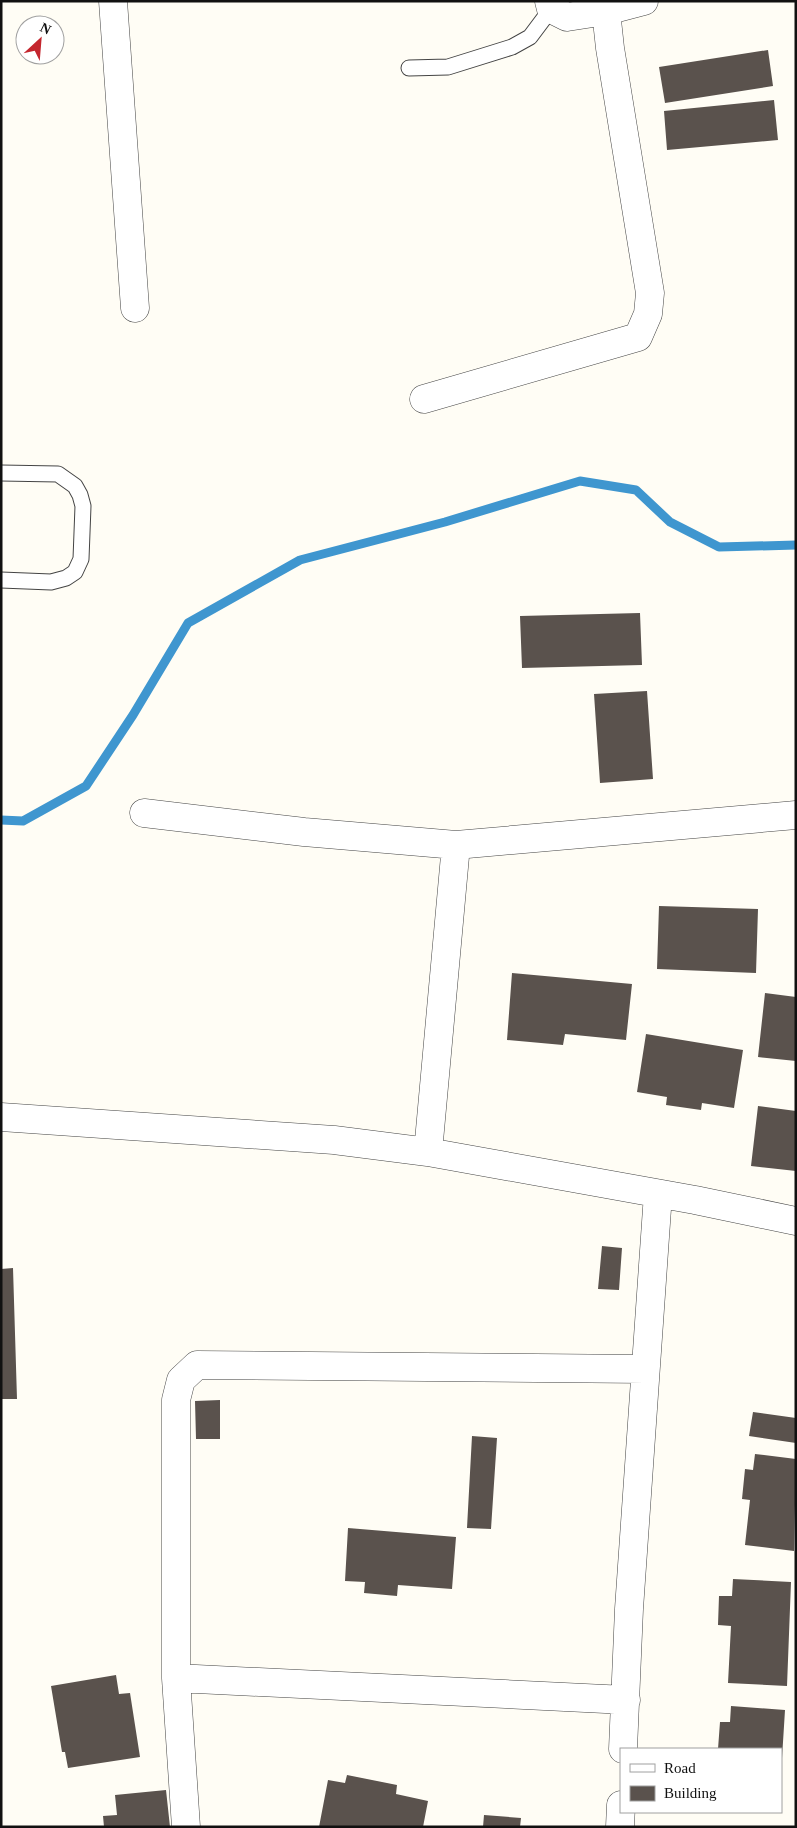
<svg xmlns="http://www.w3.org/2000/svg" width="797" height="1828" viewBox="0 0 797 1828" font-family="Georgia,serif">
<rect width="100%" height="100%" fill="#fffdf5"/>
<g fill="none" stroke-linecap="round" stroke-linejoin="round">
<!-- stream -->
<path stroke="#3f96cf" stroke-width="9" d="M 1,820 L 23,821 L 86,786 L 133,715 L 188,623 L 300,560 L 445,522 L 580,481 L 636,490 L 670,522 L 719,547 L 796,545"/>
</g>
<!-- building -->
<path fill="#5a524d" d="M 768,50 L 773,86 L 665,103 L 659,67 Z
M 774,100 L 778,140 L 667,150 L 664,111 Z
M 640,613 L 642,665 L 522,668 L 520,616 Z
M 647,691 L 653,779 L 600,783 L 594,694 Z
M 659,906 L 758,909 L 756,973 L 657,969 Z
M 512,973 L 632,984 L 626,1040 L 565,1034 L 563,1045 L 507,1040 Z
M 765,993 L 796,997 L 796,1061 L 758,1057 Z
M 646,1034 L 743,1050 L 734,1108 L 702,1103 L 701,1110 L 666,1105 L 667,1097 L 637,1092 Z
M 758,1106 L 796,1111 L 796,1171 L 751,1166 Z
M 602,1246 L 622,1248 L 619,1290 L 598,1289 Z
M 13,1268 L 17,1399 L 1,1399 L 1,1269 Z
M 220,1400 L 220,1439 L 196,1439 L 195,1401 Z
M 753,1412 L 796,1418 L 796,1443 L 749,1436 Z
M 472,1436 L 497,1438 L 491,1529 L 467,1528 Z
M 755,1454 L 796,1459 L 794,1551 L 745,1545 L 750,1500 L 742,1499 L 745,1469 L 753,1470 Z
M 348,1528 L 456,1537 L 452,1589 L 398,1585 L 397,1596 L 364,1593 L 365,1582 L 345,1581 Z
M 733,1579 L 791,1582 L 787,1686 L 728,1683 L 731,1626 L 718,1625 L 719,1596 L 732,1596 Z
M 116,1675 L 119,1694 L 130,1693 L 140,1757 L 68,1768 L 65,1752 L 62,1752 L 51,1686 Z
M 731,1706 L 785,1710 L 782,1758 L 781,1758 L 781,1749 L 718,1749 L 720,1722 L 730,1722 Z
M 347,1775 L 397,1785 L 396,1794 L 428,1801 L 423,1827 L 319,1827 L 328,1780 L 345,1783 Z
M 166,1790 L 170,1827 L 104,1827 L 103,1816 L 117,1815 L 115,1795 Z
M 484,1815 L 521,1818 L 520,1827 L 483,1827 Z"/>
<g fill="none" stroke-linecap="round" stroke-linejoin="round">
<!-- service casing -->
<g stroke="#444" stroke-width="17">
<path id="service" d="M 409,68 L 448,67 L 512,47 L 530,37 L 551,9
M 1,473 L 58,474 L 75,486 L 80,495 L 83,506 L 81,559 L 75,572 L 66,578 L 51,582 L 1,580"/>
</g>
<!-- minor casing -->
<g stroke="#444" stroke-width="29">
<path id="minor" d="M 113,1 L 135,308
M 549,1 L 551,9 L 567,17 L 606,11 L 644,1
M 424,399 L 638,337 L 648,314 L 650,293 L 610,48 L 606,11
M 144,813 L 304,832 L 456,845
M 1,1117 L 334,1140 L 428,1152 L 695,1200 L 796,1221
M 428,1152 L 456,845 L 796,815
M 176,1678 L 626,1700
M 623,1749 L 629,1609 L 658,1194
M 186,1827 L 176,1678 L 176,1400 L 181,1380 L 197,1365 L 645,1369
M 620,1827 L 621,1805"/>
</g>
<!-- service -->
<use href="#service" stroke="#fff" stroke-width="15"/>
<!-- minor -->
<use href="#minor" stroke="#fff" stroke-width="28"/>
</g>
<!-- border -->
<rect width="797" height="1828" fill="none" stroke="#111111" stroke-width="5"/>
<!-- legend -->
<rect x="620" y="1748" width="162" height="65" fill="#ffffff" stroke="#a0a0a0"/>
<rect x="630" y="1764" width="25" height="8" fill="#ffffff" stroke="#a0a0a0"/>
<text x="664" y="1773" font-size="15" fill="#111111">Road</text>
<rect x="630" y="1786" width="25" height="15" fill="#5a524d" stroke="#a0a0a0"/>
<text x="664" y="1798" font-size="15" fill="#111111">Building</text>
<!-- north arrow -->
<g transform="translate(40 40) rotate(26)"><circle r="24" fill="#ffffff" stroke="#a0a0a0"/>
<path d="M0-4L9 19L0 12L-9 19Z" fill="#c4262e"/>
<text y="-8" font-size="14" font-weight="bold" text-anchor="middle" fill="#111111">N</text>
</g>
</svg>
